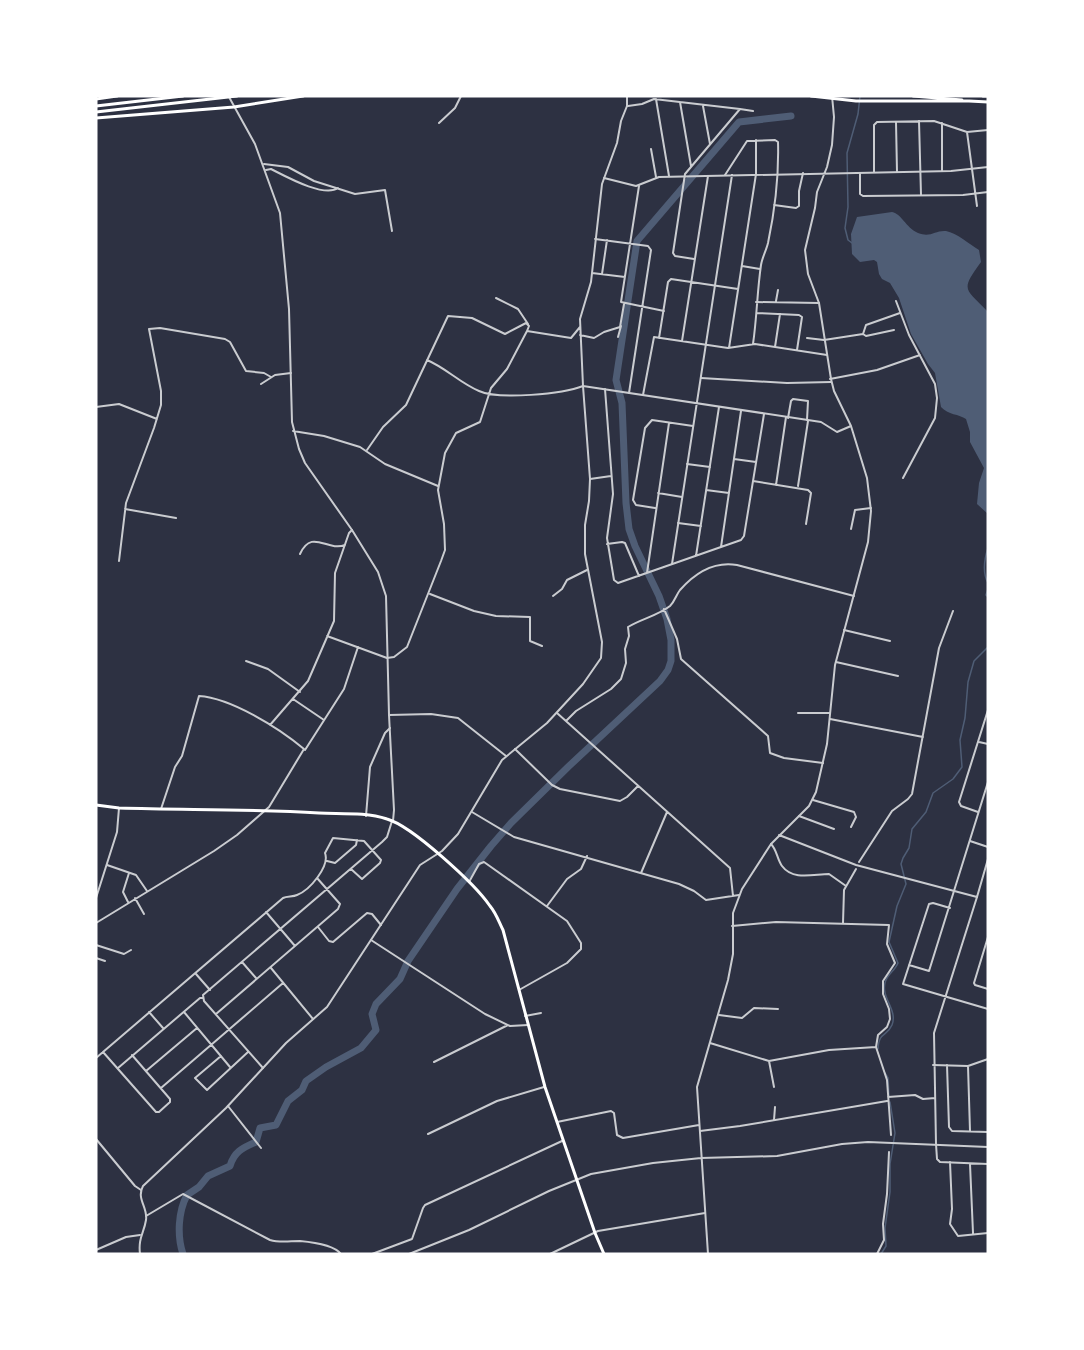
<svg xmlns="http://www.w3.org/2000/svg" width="1084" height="1350" viewBox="0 0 1084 1350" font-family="Figtree,sans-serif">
<rect width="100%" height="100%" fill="#2d3142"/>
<!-- water -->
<path fill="#4f5d75" d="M 892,212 C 902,214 905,227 918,233 C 931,238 935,230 946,231 C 957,233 969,244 979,250 L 981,262 C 959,292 966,288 988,312 L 988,514 L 977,504 L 979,483 L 984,468 L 970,442 L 970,432 L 966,419 C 959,414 948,415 941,407 L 935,373 L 928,364 L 911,334 L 899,298 L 890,283 L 882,279 L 879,274 L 877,262 L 874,260 L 860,262 L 852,254 L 851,234 L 857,217 Z"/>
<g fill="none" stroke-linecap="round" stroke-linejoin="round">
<!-- stream -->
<path stroke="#4f5d75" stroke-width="1.5" d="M 852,243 L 848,240 L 845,228 L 848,207 L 847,153 L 858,114 L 860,96
M 988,548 C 984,560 982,572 988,583
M 988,589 L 986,595 L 988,597
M 878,1049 C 879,1031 887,1037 892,1025 C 898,1010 881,998 885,983 C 887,974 895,971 898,963 L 889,942 L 897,906 L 906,884 L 901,864 L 903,858 L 909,848 L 912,829 L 926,812 L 933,793 L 953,779 L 962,767 L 960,740 L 965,718 L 968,682 L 974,661 L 988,647
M 885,1073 L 888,1078 L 889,1097
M 881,1254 L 886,1246 L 885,1228 L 890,1192 L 890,1164 L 895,1133 L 890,1102"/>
<!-- river -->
<path stroke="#4f5d75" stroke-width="7" d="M 183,1254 C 177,1236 178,1212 187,1195 L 199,1187 L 208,1176 L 230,1166 C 234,1152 242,1148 256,1142 L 260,1128 L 276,1125 L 288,1101 L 302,1090 L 306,1081 L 326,1067 L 361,1048 L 376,1030 L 372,1014 L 376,1004 L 400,979 L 408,961 L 457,889 L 491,846 L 511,823 L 568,767 L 660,681 L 668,670 L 671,661 L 671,640 L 667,619 L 659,596 L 635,546 L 629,529 L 626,503 L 622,403 L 616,380 L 637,241 L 739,122 L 791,116"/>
<!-- minor -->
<path stroke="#caccd0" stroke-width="2" d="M 656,99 L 669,176
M 680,102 L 691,166
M 628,106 L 642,104 L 654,99 L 740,109 L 685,174 L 673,253 L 675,256 L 694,259
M 703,106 L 710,144
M 740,109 L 753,111
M 919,121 L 921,195
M 896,122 L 897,172
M 439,123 L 455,108 L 461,96
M 942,123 L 942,171
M 967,132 L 977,206
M 651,149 L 656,177
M 264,164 L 288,167 L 314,181 L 355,194 L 385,190 L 392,231
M 266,170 L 271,169 C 285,176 324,198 338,188
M 874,172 L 874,125 L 877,122 L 934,121 L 967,132 L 988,130
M 860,173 L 860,194 L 863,196 L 963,195 L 988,192
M 725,175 L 747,141 L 775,140 L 778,142 C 779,176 775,210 768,243 C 766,251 762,258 761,265 C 757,292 757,317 753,344
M 639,186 L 621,302 L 664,311
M 774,205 L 796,208 L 799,206 L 799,191 L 803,173
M 595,239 L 648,246 L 651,250 L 629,393
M 742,266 L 760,269
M 592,273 L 625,277
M 602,274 L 607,240
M 496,298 L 518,309 L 528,324
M 776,301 L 778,290
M 896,301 L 909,335 L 935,384 L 937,398 L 935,418 L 903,478
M 756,302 L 819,303
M 757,313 L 799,315 L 802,317 L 797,350
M 863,334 L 866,325 L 900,313
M 580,335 L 594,338 L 604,332 L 620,327 L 624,304
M 618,337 L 621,326
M 659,338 L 668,282 L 671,279 L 738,289
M 807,338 L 824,340 L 863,334 L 866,336 L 894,330
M 682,341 L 708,176
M 775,347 L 780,314
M 729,348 L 756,174 L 756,140
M 427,360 C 446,368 460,383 479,391 C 499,400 563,394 583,386 L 580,319 L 591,282 L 602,184 L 617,143 L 621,121 L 627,106 L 627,96
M 701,378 L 787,383 L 831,382
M 830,379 L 877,370 L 920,355
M 261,384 L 275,375 L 291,373
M 605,389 L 613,494 L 607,538 L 614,580 L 618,583 L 741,540 L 744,536 L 764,414
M 643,395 L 654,337 L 728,348 L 755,344 L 827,355
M 96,407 L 119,404 L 157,419
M 788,418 L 791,401 L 793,399 L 808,401 L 807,420
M 367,450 L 383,427 L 406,405 L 448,316 L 472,318 L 505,334 L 526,323 L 529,326 L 527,331
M 734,459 L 756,462
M 687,464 L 710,467
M 590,479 L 611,476
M 753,481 L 808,490 L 811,493 L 806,524
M 776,485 L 786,417
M 798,486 L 808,421
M 706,490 L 729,493
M 658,493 L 682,497
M 655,508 L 636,505 L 633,500 L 645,428 L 652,420 L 693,426
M 125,509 L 176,518
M 678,523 L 701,526
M 851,529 L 855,510 L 871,508
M 607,544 L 622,542 L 625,543 L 639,576
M 721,547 L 741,411
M 300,554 C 312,528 327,552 345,545
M 696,556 L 719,407
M 119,561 L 126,503 L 154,428 L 161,405 L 161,391 L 149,329 L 160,328 L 225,339 L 230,342 L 246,371 L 264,373 L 271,377
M 647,573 L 669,423
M 430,594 L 474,611 L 496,616 L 530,617 L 530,641 L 542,646
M 553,596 L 562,589 L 567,580 L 587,570
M 664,609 L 677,639 L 681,659 L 768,736 L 770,753 L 784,758 L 823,763
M 844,630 L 890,641
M 327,636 L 387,658 L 394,657 L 407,647 L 441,561 L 445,550 L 444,524 L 438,490 L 445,453 L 456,433 L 480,422 L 491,388 L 507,369 L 527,331 L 571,338 L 580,327
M 246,661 L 268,669 L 300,692
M 836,662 L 898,676
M 293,699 L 324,720
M 557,713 L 730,868 L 733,896
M 798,713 L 830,713
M 389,715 L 431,714 L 458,718 L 506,756
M 830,719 L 923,737
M 566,721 L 576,711 L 611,689 L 621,679 L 626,663 L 625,649 L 629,636 L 628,627 C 641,619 659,615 670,606 C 675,601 676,595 680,590 C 695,573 714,561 737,565 L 854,596
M 270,725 L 308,681 L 334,621 L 335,573 L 349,533 L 352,530
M 979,742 L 988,744
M 515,749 L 552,785 L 560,789 L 620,801 L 627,797 L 638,786
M 305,750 L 344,689 L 358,647
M 813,800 L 854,812 L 856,817 L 851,827
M 472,812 L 514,837 L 679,884 L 694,891 L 706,900 L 739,895
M 978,812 L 961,806 L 959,802 L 988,710
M 366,816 L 370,767 L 385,733 L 390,728
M 799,816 L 834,829
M 970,841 L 988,847
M 771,844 C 777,850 777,859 782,866 C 793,881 814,874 829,874 L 846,886
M 327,861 L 335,863 L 356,845 L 357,840
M 859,862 L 892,811 L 908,799 L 912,794 L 939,648 L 953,611
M 107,865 L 136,875 L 147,891
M 641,873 L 667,812
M 469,882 L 479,864 L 484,862 L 567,921 L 581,943 L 581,949 L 567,963 L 519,990
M 977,897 L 934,1033 L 936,1144 L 937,1159 L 940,1162 L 988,1164
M 135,898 L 144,914
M 128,902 L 123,892 L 129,873
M 547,906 L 567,879 L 581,869 L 587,856
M 950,908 L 933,903 L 929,904 L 903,984 L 988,1009
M 266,912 L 295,946
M 96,923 L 214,851 L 237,835 L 269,807 L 304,749 C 279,728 231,698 199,696 L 182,756 L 175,767 L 161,809
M 843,923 L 844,890 L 856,869
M 732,926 L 776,922 L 889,925 L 887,944 L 895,963 L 883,981 L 883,994 L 889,1009 L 890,1019 L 887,1027 L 878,1035 L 876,1047 L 887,1080 L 891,1135
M 318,927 L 329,941 L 333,942 L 367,913 L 372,914 L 381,925
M 988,937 L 974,983 L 975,985 L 988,989
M 371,940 L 485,1014 L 510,1026 L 528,1025
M 96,945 L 124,954 L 131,950
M 96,958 L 105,961
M 242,962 L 256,978
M 909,965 L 929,971 L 988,782
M 271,968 L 313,1019
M 196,974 L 210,990
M 149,1012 L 163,1028
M 184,1012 L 230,1067
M 216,1014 L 338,909 L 340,904 L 317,878
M 719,1015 L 742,1018 L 754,1008 L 778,1009
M 525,1016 L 541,1013
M 710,1043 L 769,1061 L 829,1050 L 876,1047
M 132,1055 L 170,1099 L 170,1102 L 159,1112 L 156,1112 L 103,1052 L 283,898 C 287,896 293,897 297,895 C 310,890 330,866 325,853 L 333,838 L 364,841 L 381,860 L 380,863 L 362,879 L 351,869
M 221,1056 L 195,1078 L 207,1090 L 248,1052
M 96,1058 L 103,1052
M 769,1061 L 774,1087
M 434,1062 L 508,1025
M 933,1065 L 968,1066 L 988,1059
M 947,1065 L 949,1127 L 952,1131 L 988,1132
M 968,1066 L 970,1131
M 118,1068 L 200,998 L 203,998
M 263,1068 L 204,1001 L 203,995 L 382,842 L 387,837 L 392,821
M 146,1071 L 197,1028
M 161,1088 L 283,983
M 888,1097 L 915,1095 L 923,1099 L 935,1098
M 228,1106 L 261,1148
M 774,1120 L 775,1107
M 700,1131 L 740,1126 L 887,1101
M 428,1134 L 497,1101 L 544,1087
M 96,1139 L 135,1186 L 141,1190
M 950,1162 L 952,1209 L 950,1224 L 958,1236 L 988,1233
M 970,1164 L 973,1233
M 146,1216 L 183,1194 L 270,1240 C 280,1243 290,1241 300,1241 C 311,1242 334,1245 341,1254
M 96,1250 L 126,1237 L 140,1235
M 372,1254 L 412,1239 L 423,1208 L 425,1205 L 562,1141
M 550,1254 L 598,1231 L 705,1213
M 877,1254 L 884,1240 L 883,1224 L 887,1194 L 889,1152"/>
<!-- tertiary -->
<path stroke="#caccd0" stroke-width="2" d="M 229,97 L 255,144 L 280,213 L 289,309 L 292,422 L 299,449 L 305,463 L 352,530 L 378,572 L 386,596 L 389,715 L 394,810 L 393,821
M 604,178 L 636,186 L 659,177 L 951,171 L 988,167
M 293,431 L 324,436 L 360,447 L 385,464 L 438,486
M 672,564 L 732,175
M 779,835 L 856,865 L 977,897 L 988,859
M 96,898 L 117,832 L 119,808
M 557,1122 L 611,1111 L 614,1113 L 617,1135 L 623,1138 L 699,1125
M 140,1254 C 138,1238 144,1233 146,1220 C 148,1207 136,1199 143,1186 L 226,1108 L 286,1043 L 327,1007 L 420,865 L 442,851 L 458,834 L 502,760 L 547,723 L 583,684 L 601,658 L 602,642 L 585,554 L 585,525 L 589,501 L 590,479 L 583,386 L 821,422 L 837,432 L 851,426
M 409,1254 L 469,1230 L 549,1191 L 591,1174 L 653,1163 L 701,1158 L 777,1156 L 842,1144 L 868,1142 L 988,1147
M 708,1254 L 697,1087 L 728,980 L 733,954 L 733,913 L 742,889 L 771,844 L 809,806 L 816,792 L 827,744 L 835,665 L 868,542 L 871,511 L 867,478 L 851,426 L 834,391 L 831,379 L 819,303 L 808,274 L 805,250 L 815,208 L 817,192 L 827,167 L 832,145 L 834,117 L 832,96"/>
<!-- secondary -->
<path stroke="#fff" stroke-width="3" d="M 96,805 L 119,808 C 186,810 252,809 319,813 C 341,814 366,812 387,819 C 412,826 475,884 490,906 C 496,913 499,922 503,930 L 545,1087 L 595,1233 L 604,1254"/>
<!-- trunk -->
<path stroke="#fff" stroke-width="3" d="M 811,96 L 856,101 L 968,101
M 913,96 L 962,100
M 983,96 L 988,96
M 96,99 L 117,96
M 969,101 L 988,102
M 96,106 L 183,96
M 96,112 L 237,96
M 96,118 L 234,107 L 303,96"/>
</g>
<!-- border -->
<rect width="1084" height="1350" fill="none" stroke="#ffffff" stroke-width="195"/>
</svg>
